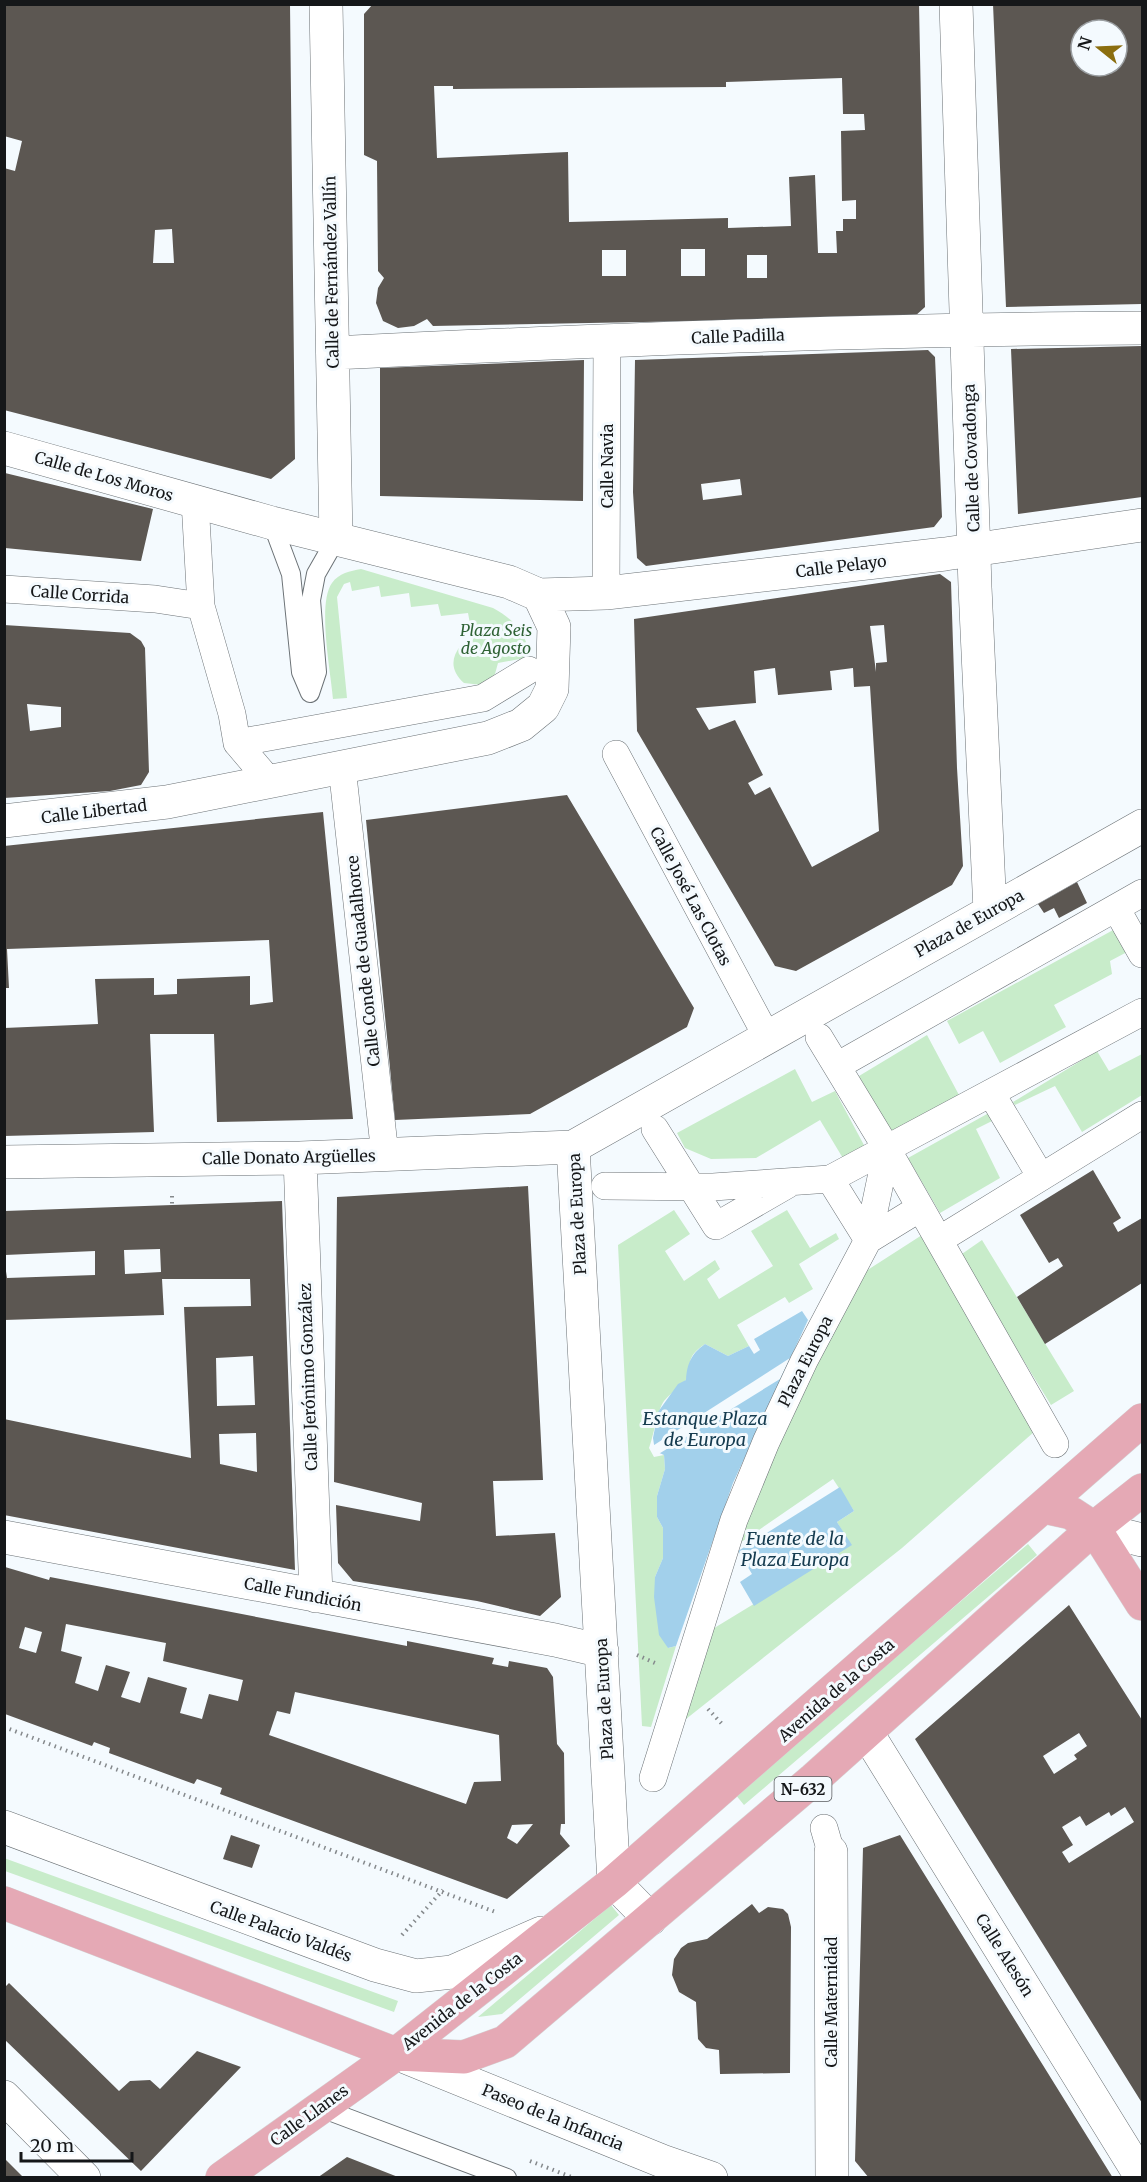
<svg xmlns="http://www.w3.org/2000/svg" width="1147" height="2182" viewBox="0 0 1147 2182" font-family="Merriweather,serif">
<rect width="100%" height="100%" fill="#f4fafe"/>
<!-- green -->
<path fill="#c8ecca" d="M 361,569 L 493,608 C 515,620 526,633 530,657 L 498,663 L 495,674 L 482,685 L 464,683 C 451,671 450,659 461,645 L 473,640 L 468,613 L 441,616 L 438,604 L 411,607 L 409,593 L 381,597 L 379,586 L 352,591 L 350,582 L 344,584 L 337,597 L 347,698 L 333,699 C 331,673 317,603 332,583 C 339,573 350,571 361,569 Z
M 1115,929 L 1127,952 L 1110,961 L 1112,974 L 1054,1005 L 1066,1027 L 1000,1063 L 983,1031 L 959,1044 L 947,1021 Z
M 927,1035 L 959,1095 L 891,1134 L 859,1076 Z
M 1097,1051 L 1109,1071 L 1142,1054 L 1142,1095 L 1082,1132 L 1055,1086 L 1015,1105 L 1013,1102 Z
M 795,1069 L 812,1102 L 835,1091 L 865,1147 L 844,1160 L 820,1120 L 756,1158 L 711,1159 L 685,1148 L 677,1133 Z
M 996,1109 L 1000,1117 L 976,1129 L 1000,1178 L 940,1213 L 908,1158 Z
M 674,1210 L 690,1234 L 665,1251 L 684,1281 L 715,1260 L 720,1269 L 707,1279 L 719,1299 L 773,1266 L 751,1231 L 787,1210 L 810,1248 L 836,1233 L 839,1239 L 799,1264 L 813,1289 L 789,1303 L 785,1297 L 737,1325 L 749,1346 L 728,1356 L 705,1344 C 686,1357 692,1361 686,1380 C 680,1388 670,1393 664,1401 C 657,1411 654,1435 649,1448 L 654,1457 L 664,1455 L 665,1469 L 657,1496 L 657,1517 L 663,1528 L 663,1558 L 655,1577 L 668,1648 L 676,1646 L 651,1727 L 642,1726 L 618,1245 Z
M 922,1235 L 1034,1432 L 902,1548 L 681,1723 L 711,1630 L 851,1545 L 837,1522 L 854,1511 L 833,1479 L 734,1547 L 800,1389 L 866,1271 Z
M 982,1240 L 1074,1391 L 1051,1405 L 959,1256 Z
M 1028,1544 L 1037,1555 L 744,1805 L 735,1794 Z
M 4,1858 L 398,2001 L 394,2012 L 5,1871 Z
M 611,1905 L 619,1915 L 502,2014 L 478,2017 Z"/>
<!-- water -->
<path fill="#a2d0eb" d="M 802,1311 L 808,1320 L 733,1483 L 676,1646 L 668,1648 L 659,1635 L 654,1597 L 655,1577 L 663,1558 L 663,1528 L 657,1517 L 657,1496 L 665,1469 L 664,1455 L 655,1451 L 653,1438 L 658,1412 L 678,1384 L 686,1380 C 687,1364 691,1354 705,1344 L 728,1356 L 749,1346 L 754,1354 L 760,1350 L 754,1339 Z
M 840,1487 L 854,1511 L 837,1522 L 852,1545 L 754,1606 L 740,1582 L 752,1574 L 738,1551 Z"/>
<!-- pier -->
<path fill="#f4fafe" d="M 790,1358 L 780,1379 L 657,1455 L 652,1452 L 651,1447 Z"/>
<!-- building -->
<path fill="#5c5752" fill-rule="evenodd" d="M 4,4 L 290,4 L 295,459 L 271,479 L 4,410 L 4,168 L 15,171 L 22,141 L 4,136 ZM 172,229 L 174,263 L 153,263 L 155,230 Z
M 373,4 L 919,4 L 925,307 L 914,317 L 433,326 L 427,319 L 414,326 L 398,328 L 383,321 L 376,303 L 378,288 L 384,278 L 378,271 L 377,161 L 364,155 L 364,14 ZM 842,78 L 843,114 L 864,114 L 865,130 L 841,131 L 842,201 L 856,200 L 856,219 L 843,219 L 843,231 L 836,231 L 837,253 L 818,253 L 815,175 L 789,177 L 791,226 L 728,228 L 728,218 L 569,222 L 568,152 L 437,158 L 434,86 L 453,86 L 453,89 L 726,87 L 726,82 ZM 681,249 L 705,249 L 705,276 L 681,276 ZM 602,250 L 626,250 L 626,276 L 602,276 ZM 747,255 L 767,255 L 767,278 L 747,278 Z
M 993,4 L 1142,4 L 1142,304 L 1006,307 ZM 1081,30 L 1117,30 L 1117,66 L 1081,66 Z
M 1142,346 L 1142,497 L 1018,514 L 1011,349 Z
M 928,350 L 935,357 L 942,517 L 934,527 L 646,566 L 637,558 L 633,492 L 635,360 ZM 740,479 L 742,495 L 703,500 L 701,484 Z
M 584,360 L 583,501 L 380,496 L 380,368 Z
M 5,473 L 153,509 L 141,561 L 5,548 Z
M 940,574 L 951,582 L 957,768 L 963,866 L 952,885 L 796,971 L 775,966 L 637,731 L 634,619 ZM 884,625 L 887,662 L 876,663 L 876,672 L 870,626 ZM 775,668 L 778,695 L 832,690 L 830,671 L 853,668 L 854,687 L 870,686 L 879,831 L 812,867 L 770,787 L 755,795 L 748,783 L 763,775 L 735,720 L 709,730 L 696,708 L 756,703 L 754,671 Z
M 4,625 L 130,633 L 141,641 L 145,648 L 149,772 L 141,785 L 110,791 L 4,798 ZM 27,704 L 61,707 L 61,727 L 30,731 Z
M 567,795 L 694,1008 L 687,1027 L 530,1114 L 395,1120 L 366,820 Z
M 323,812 L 353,1119 L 217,1122 L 214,1034 L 150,1034 L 154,1132 L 4,1136 L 4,1028 L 98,1024 L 95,979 L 154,978 L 154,995 L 177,994 L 177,979 L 250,976 L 250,1005 L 273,1002 L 269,940 L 7,949 L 9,988 L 4,988 L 4,846 Z
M 1077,882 L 1087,903 L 1059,918 L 1054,908 L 1044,913 L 1038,904 Z
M 1093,1170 L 1121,1218 L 1113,1223 L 1118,1232 L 1142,1218 L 1142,1283 L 1045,1344 L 1017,1297 L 1063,1266 L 1058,1258 L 1049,1263 L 1020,1215 Z
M 528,1186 L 543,1480 L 493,1481 L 496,1536 L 555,1533 L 561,1597 L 540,1616 L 477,1601 L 353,1581 L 338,1563 L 336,1505 L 420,1521 L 422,1503 L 334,1482 L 337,1197 Z
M 282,1201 L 295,1570 L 4,1515 L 4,1419 L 191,1458 L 184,1307 L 251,1306 L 250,1279 L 162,1279 L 164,1315 L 4,1320 L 4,1258 L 7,1278 L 95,1275 L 95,1251 L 5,1255 L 5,1211 ZM 160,1249 L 161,1272 L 125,1274 L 124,1250 ZM 253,1356 L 255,1405 L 217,1406 L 216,1358 ZM 256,1433 L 257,1472 L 220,1464 L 219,1434 Z
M 5,1567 L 49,1580 L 50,1577 L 407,1646 L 407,1641 L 494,1658 L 492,1664 L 508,1667 L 509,1661 L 547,1668 L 553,1677 L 557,1744 L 564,1753 L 565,1824 L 561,1824 L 560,1834 L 570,1846 L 507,1899 L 220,1794 L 222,1788 L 197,1779 L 194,1784 L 109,1753 L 110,1748 L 94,1742 L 92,1746 L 5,1714 ZM 66,1624 L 166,1643 L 163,1661 L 243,1680 L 238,1701 L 209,1694 L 202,1719 L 180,1713 L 187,1688 L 148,1677 L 140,1703 L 121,1697 L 130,1672 L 106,1665 L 98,1691 L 75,1683 L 82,1657 L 61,1651 ZM 25,1627 L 42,1632 L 36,1653 L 19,1648 ZM 295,1692 L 499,1735 L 501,1781 L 474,1782 L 466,1804 L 269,1735 L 277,1711 L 290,1714 ZM 533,1824 L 517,1844 L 507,1838 L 512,1825 Z
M 1069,1605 L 1142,1720 L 1142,2103 L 915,1739 ZM 1079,1733 L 1087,1746 L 1074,1755 L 1077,1759 L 1054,1774 L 1043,1756 ZM 1125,1807 L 1134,1822 L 1069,1863 L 1062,1852 L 1073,1845 L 1062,1827 L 1080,1816 L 1086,1826 L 1109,1812 L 1111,1816 Z
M 231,1835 L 260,1845 L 252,1868 L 223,1859 Z
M 900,1835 L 1113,2178 L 869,2178 L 855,2161 L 863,1848 Z
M 752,1904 L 759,1913 L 768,1907 L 783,1909 L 788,1914 L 791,1927 L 790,2073 L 720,2074 L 719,2050 L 706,2048 L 698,2039 L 696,2002 L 679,1992 L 672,1975 L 674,1959 L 681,1948 L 688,1943 L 707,1939 Z
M 9,1983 L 119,2091 L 130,2081 L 150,2080 L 160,2089 L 197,2051 L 241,2067 L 141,2171 L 4,2039 L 4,1988 Z
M 347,2157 L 398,2177 L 398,2178 L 317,2178 Z
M 4,2158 L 24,2178 L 4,2178 Z"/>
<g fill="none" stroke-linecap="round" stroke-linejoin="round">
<!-- service casing -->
<g stroke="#6c7276" stroke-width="20">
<path id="service" d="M 272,523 L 291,574 L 301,672 L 310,693 L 317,672 L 311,600 L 316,574 L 336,539
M 321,2108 L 507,2178"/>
</g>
<!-- pedestrian casing -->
<g stroke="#6c7276" stroke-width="28">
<path id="pedestrian" d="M 4,589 L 155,599 L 201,606 L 195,501
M 606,593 L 607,340
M 201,606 L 232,714 L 237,743 L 483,698 L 529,670
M 237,743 L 271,783
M 616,754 L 767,1037
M 342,767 L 385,1155
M 1116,908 L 1142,954
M 819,1037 L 887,1149 L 1055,1444
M 837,1066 L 1142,893
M 991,1093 L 1041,1177
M 655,1129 L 716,1226 L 787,1185
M 830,1179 L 868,1240 L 920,1208
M 605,1186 L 713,1187 L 830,1179 L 1142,1012
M 939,1240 L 1142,1115
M 653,1778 L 734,1520 L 766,1442 L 804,1361 L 868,1240 L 887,1149
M 824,1828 L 831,1852"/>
</g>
<!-- minor casing -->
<g stroke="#6c7276" stroke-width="34">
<path id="minor" d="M 326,4 L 336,539
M 956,4 L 975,587 L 990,911
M 333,353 C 603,340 872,329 1142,328
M 4,448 L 272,523 L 509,582 L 539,595 L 554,627 L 552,689 L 543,707 L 521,725 L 488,738 L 167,802 L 4,821
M 539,595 L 606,593 L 945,554 L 1142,525
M 573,1147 L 614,1882 L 650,1919
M 300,1158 L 316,1596
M 4,1162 L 300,1158 L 573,1147 L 1142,826
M 4,1537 L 555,1640 L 602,1651
M 867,1733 L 1142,2178
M 831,1852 L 832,2178
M 403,2056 L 662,2161 L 711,2178"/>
</g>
<!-- tertiary casing -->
<g stroke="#6c7276" stroke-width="34">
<path id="tertiary" d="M 1094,1528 L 1142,1540
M 4,2097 L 84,2178"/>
</g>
<!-- secondary casing -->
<g stroke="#6c7276" stroke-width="34">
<path id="secondary" d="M 4,1827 L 375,1965 L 416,1976 L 452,1972 L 541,1933"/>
</g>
<!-- primary casing -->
<g stroke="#d5d5d6" stroke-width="34">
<path id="primary" d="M 1044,1507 L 1071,1513 L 1094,1528 L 1142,1604
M 4,1903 L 396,2054 L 464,2057 L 505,2042 L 814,1779 L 1094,1528 L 1142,1490
M 222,2178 L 396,2054 L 614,1882 L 1142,1420"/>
</g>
<!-- path -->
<path stroke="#85898c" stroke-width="4" stroke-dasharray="1.5 4.5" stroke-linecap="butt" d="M 172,1196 L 172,1205
M 637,1655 L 655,1663
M 708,1709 L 723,1725
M 4,1727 L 498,1913
M 402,1935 L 443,1890
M 530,2161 L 574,2178"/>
<!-- service -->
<use href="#service" stroke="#fff" stroke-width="18"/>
<!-- pedestrian -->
<use href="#pedestrian" stroke="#fff" stroke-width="27"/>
<!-- minor -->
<use href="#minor" stroke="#fff" stroke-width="33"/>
<!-- tertiary -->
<use href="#tertiary" stroke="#fff" stroke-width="33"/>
<!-- secondary -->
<use href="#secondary" stroke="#fff" stroke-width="33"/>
<!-- primary -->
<use href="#primary" stroke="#e5a9b5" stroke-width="33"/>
</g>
<g text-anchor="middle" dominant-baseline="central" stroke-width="6" stroke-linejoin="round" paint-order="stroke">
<!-- shield labels -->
<rect fill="#f4fafe" stroke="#585b5e" stroke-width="1.5" x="774.5" y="1777" width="57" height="24" rx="4.5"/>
<g font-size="15" font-weight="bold" fill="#151719">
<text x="803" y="1789">N-632</text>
</g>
<!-- street labels -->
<g font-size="16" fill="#151719" stroke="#f4fafe">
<text transform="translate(331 272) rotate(-91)">Calle de Fernández Vallín</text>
<text transform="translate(738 336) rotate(-2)">Calle Padilla</text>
<text transform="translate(971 458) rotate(-92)">Calle de Covadonga</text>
<text transform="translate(607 466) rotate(-90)">Calle Navia</text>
<text transform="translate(104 476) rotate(16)">Calle de Los Moros</text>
<text transform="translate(841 566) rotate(-7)">Calle Pelayo</text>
<text transform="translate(80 594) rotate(4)">Calle Corrida</text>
<text transform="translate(94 811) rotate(-7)">Calle Libertad</text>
<text transform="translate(691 896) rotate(62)">Calle José Las Clotas</text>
<text transform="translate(969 923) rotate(-29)">Plaza de Europa</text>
<text transform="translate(363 961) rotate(-96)">Calle Conde de Guadalhorce</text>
<text transform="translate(289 1157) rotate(-1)">Calle Donato Argüelles</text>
<text transform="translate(577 1214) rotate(-93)">Plaza de Europa</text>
<text transform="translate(805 1361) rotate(-63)">Plaza Europa</text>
<text transform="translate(308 1377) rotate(-92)">Calle Jerónimo González</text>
<text transform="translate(303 1594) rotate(11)">Calle Fundición</text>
<text transform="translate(836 1690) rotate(-41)">Avenida de la Costa</text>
<text transform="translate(604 1699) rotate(-93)">Plaza de Europa</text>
<text transform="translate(281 1931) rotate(20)">Calle Palacio Valdés</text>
<text transform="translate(1005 1955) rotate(58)">Calle Alesón</text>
<text transform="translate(462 2001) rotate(-38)">Avenida de la Costa</text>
<text transform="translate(831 2002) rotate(-90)">Calle Maternidad</text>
<text transform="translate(309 2115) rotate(-36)">Calle Llanes</text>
<text transform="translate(553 2117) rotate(22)">Paseo de la Infancia</text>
</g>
<!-- park labels -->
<g font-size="16" font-style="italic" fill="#2f6235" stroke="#f4fafe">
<text x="496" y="630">Plaza Seis<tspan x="496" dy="18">de Agosto</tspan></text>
</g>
<!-- water labels -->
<g font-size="18" font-style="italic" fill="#153b4f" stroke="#f4fafe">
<text x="705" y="1418">Estanque Plaza<tspan x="705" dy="21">de Europa</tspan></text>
<text x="795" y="1538">Fuente de la<tspan x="795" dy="21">Plaza Europa</tspan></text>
</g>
</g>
<!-- border -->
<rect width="1147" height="2182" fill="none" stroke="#151719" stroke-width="12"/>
<!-- north arrow -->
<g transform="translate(1099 48) rotate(288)"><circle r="28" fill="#f4fafe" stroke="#9b9fa2" stroke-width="1.5"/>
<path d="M0-4.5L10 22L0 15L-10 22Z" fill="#8b6e0f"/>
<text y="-9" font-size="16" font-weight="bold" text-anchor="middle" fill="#151719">N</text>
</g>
<!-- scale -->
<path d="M21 2152v9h111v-9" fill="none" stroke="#151719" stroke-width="3"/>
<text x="30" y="2152" font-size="18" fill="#151719" stroke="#f4fafe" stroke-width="4.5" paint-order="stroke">20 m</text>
</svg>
